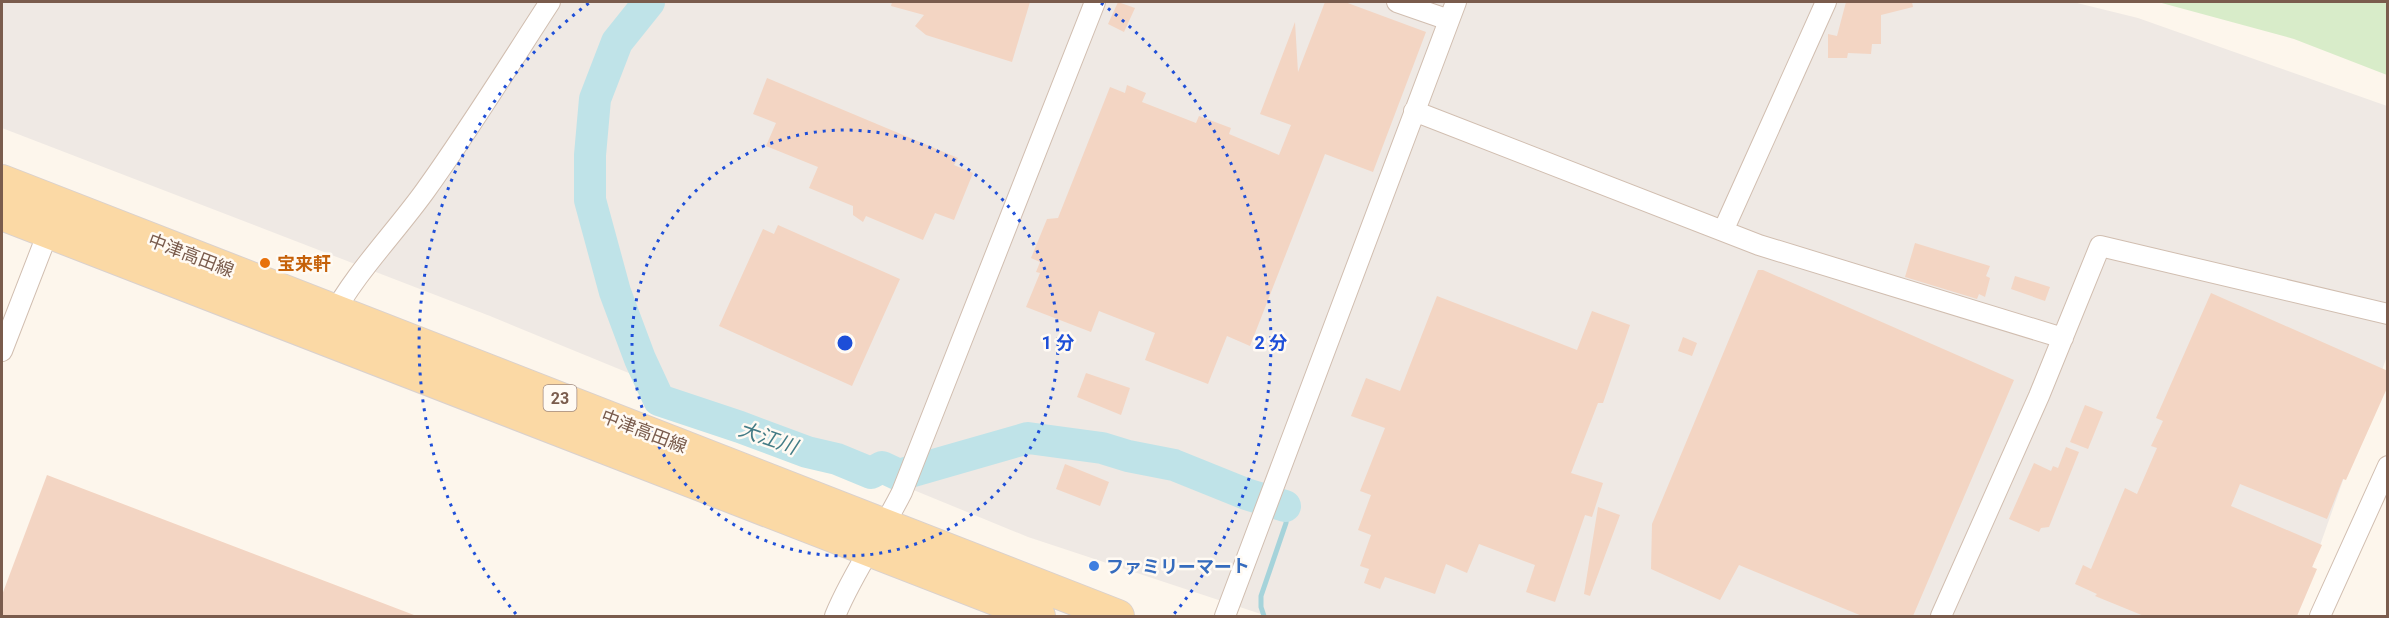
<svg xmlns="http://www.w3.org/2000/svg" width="2389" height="618" viewBox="0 0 2389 618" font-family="Roboto,'Noto Sans JP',sans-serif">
<rect width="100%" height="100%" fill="#fdf6ec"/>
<!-- industrial -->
<path fill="#efe9e4" d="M 2,2 L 2073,2 L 2138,18 L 2387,106 L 2387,356 L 2295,616 L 1267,616 L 1028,537 L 490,316 L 2,128 Z"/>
<!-- green -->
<path fill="#d8ecc9" d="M 2158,2 L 2387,2 L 2387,75 L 2294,39 Z"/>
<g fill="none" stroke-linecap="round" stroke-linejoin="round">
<!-- stream -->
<path stroke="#a5d3da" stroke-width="5" d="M 1264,616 L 1261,607 L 1261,596 L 1286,523 L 1287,513 L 1285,506"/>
<!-- river -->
<path stroke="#bfe3e8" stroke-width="32" d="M 649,2 L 617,42 L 595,99 L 590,155 L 590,200 L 615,292 L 640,359 L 659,400 L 740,427 L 807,452 L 837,459 L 871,473 L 882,467 L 899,475 L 1028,438 L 1102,448 L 1128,456 L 1174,465 L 1246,494 L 1285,506"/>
</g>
<!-- building -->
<path fill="#f3d5c3" d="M 892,2 L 1030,2 L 1012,62 L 926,35 L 915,26 L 924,15 L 891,6 Z
M 1118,2 L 1135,8 L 1124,32 L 1108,24 Z
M 1325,2 L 1345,2 L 1426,32 L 1373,172 L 1325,154 L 1250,346 L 1227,336 L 1208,384 L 1145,360 L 1155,333 L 1099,311 L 1091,332 L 1026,307 L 1040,273 L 1036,272 L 1040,262 L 1031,258 L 1047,219 L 1058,218 L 1110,87 L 1125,93 L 1127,85 L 1146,93 L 1142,102 L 1196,123 L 1199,116 L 1231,128 L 1229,134 L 1279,155 L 1291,125 L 1260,114 L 1295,22 L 1298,72 Z
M 1846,2 L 1912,2 L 1913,7 L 1881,15 L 1881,44 L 1872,44 L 1871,54 L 1848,53 L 1847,58 L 1828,58 L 1828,34 L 1837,36 Z
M 767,78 L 958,158 L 954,165 L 973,173 L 954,220 L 935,213 L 923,240 L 866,216 L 863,222 L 853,215 L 853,206 L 809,188 L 818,167 L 766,146 L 776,123 L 753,114 Z
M 778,225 L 900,279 L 852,386 L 719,326 L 763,229 L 774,234 Z
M 1915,243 L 1990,266 L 1986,276 L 1990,278 L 1985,297 L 1979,294 L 1977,299 L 1905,277 Z
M 1758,270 L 1763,270 L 2014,380 L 1913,616 L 1862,616 L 1739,565 L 1720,600 L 1651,569 L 1652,524 Z
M 2015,276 L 2050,287 L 2045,301 L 2011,289 Z
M 2211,293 L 2388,371 L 2388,386 L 2346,480 L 2343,479 L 2327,519 L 2240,484 L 2231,506 L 2322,545 L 2312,567 L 2317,569 L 2297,616 L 2144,616 L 2095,596 L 2097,594 L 2075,584 L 2083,565 L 2091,569 L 2125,488 L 2137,494 L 2157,448 L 2151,446 L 2163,421 L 2156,418 Z
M 1437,296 L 1577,350 L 1592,311 L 1630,325 L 1603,403 L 1598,403 L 1571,473 L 1603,483 L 1592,517 L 1585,515 L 1555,602 L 1526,592 L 1535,565 L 1479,544 L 1467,573 L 1446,564 L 1435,594 L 1385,577 L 1380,589 L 1364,583 L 1369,569 L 1360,566 L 1371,535 L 1358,530 L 1371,495 L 1360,491 L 1385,428 L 1351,416 L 1366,378 L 1400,391 Z
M 1683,337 L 1697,343 L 1692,356 L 1678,351 Z
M 1086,373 L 1130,388 L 1121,415 L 1077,397 Z
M 2085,405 L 2103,412 L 2088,449 L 2070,442 Z
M 2066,447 L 2079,452 L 2049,527 L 2041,528 L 2039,532 L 2009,519 L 2034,463 L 2051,471 L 2053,466 L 2058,468 Z
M 1065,464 L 1109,482 L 1100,506 L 1056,489 Z
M 47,475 L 414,615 L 414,616 L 2,616 L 2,595 Z
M 1598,507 L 1620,515 L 1590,596 L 1584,594 Z"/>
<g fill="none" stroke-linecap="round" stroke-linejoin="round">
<!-- street casing -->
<g stroke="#d1beb0" stroke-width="22">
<path id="street" d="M 1397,2 L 1449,20
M 1414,111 L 1759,245 L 2063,338
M 1723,231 L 1826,2
M 330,320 C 355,273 394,234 425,191 C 469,130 509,65 550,2
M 2,351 L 52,222
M 835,616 C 853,572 881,534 902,492 L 1095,2
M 1225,616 L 1456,2
M 1941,616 L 2039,396 L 2100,246 L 2388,314
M 2320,616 L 2388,466"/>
</g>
<!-- primary casing -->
<g stroke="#dad1cd" stroke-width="34">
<path id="primary" d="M 2,181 L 1118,616
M 2,214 L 1039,616"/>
</g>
<!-- street -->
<use href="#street" stroke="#fff" stroke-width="20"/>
<!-- primary -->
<use href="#primary" stroke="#fbd9a5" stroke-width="32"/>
</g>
<!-- distance rings -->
<g fill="none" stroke="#1d4ed8" stroke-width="3" stroke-dasharray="3 6">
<circle cx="845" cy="343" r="213"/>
<path d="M516 614A426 426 0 0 1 589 3M1101 3A426 426 0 0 1 1174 614"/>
</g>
<!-- markers -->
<circle fill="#e8710a" stroke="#fffaf3" stroke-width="2" cx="265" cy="263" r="6"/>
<circle fill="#3f7fe0" stroke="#fffaf3" stroke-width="2" cx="1094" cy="566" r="6"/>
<g text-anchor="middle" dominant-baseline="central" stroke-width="5" stroke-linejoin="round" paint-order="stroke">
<!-- shield labels -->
<rect fill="#fffaf3" stroke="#a28b7f" stroke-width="1.5" x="543.5" y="385" width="33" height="26" rx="4.5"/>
<g font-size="16" font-weight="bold" fill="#7a5c4d">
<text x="560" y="398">23</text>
</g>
<!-- street labels -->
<g font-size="18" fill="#7a5c4d" stroke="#fffaf3">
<text transform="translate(191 255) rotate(21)">中津高田線</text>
<text transform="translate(644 431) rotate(21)">中津高田線</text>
</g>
<!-- food labels -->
<g font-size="18" font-weight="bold" fill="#c56008" stroke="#fffaf3" text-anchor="start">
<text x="277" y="263">宝来軒</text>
</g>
<!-- shop labels -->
<g font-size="18" font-weight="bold" fill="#366cbe" stroke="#fffaf3" text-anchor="start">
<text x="1106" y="566">ファミリーマート</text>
</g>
<!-- water labels -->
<g font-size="20" font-style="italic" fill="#437c86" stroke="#fffaf3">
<text transform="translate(768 438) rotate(19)">大江川</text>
</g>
</g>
<circle cx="845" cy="343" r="9" fill="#1d4ed8" stroke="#fffaf3" stroke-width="3"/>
<g font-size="18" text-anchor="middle" font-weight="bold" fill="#1d4ed8" stroke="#fffaf3" stroke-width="5" stroke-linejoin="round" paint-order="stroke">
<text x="1058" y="349">1 分</text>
<text x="1271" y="349">2 分</text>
</g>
<!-- border -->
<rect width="2389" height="618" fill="none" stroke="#7a5c4d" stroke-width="6"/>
</svg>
